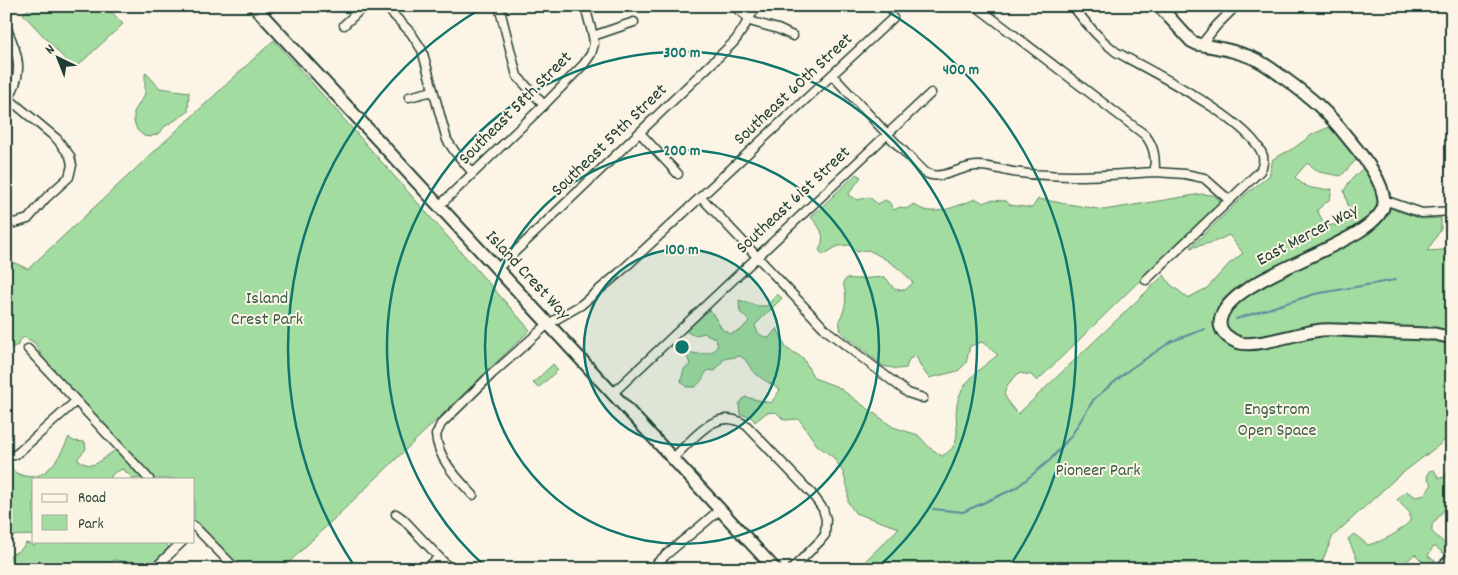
<svg xmlns="http://www.w3.org/2000/svg" width="1458" height="575" viewBox="0 0 1458 575" font-family="Dekko,sans-serif">
<rect width="100%" height="100%" fill="#fcf5e5"/>
<filter id="ink" filterUnits="userSpaceOnUse"><feTurbulence type="fractalNoise" baseFrequency=".02" numOctaves="2"/><feDisplacementMap in="SourceGraphic" scale="10" xChannelSelector="R" yChannelSelector="G"/><feConvolveMatrix kernelMatrix="1 2 1 2 8 2 1 2 1" color-interpolation-filters="sRGB"/></filter>
<g filter="url(#ink)">
<!-- green -->
<path fill="#a3dca0" stroke="#618c6a" d="M 32,6 L 106,6 L 123,24 L 74,69 L 23,14 Z
M 274,40 L 530,330 L 282,569 L 242,569 L 233,562 L 194,520 L 194,479 L 154,479 L 46,364 L 35,343 L 24,337 L 19,341 L 18,345 L 11,348 L 6,345 L 6,259 L 28,269 Z
M 146,73 L 160,88 L 189,92 L 188,112 L 164,127 L 160,133 L 150,137 L 144,136 L 137,130 L 134,121 L 134,112 L 145,94 L 145,74 Z
M 1332,126 L 1357,159 L 1341,176 L 1319,172 L 1307,163 L 1295,177 C 1305,189 1317,190 1332,189 L 1330,199 L 1317,210 L 1325,225 L 1338,225 L 1351,216 L 1344,191 L 1350,181 L 1363,168 L 1376,187 L 1380,201 L 1389,208 L 1422,219 L 1441,218 L 1441,229 L 1427,251 L 1443,250 L 1452,242 L 1452,435 L 1396,478 L 1333,536 L 1320,566 L 1322,569 L 857,569 L 899,528 L 855,513 L 848,502 L 848,489 L 843,472 L 833,457 L 817,445 L 799,419 L 784,420 L 776,412 L 766,413 L 755,422 L 751,417 L 740,414 L 739,404 L 745,397 L 771,403 L 780,390 C 772,384 763,380 756,374 C 749,370 751,363 740,356 L 724,359 L 715,371 L 708,370 C 702,377 704,380 695,387 L 686,387 L 681,381 L 684,369 L 690,365 C 688,355 681,348 671,347 L 670,343 L 676,337 L 681,341 L 681,345 C 691,356 701,355 714,351 L 718,345 L 715,338 L 704,333 C 695,336 692,336 685,330 L 709,308 L 722,329 L 730,334 L 741,330 L 749,321 L 740,312 L 739,300 L 758,306 L 767,306 L 777,294 L 782,298 L 755,325 C 757,334 761,336 769,338 L 777,328 L 786,348 L 803,358 L 814,378 L 838,387 L 893,427 L 918,435 L 930,448 L 942,456 C 966,443 953,425 957,405 C 960,383 982,367 998,355 L 982,342 L 970,346 L 966,363 L 958,371 L 929,378 L 921,367 L 916,356 L 909,359 L 906,368 L 898,369 L 883,366 L 841,332 L 839,320 C 847,308 847,296 843,283 L 847,278 C 859,281 873,276 886,278 L 894,289 L 905,290 L 913,283 C 901,268 885,258 868,250 L 857,252 L 850,245 L 838,246 L 823,255 L 819,250 C 827,235 820,228 811,217 L 856,174 L 861,177 L 848,195 L 858,200 L 869,197 L 878,204 L 885,200 L 889,202 L 894,210 L 900,207 L 906,209 L 914,204 C 931,220 957,205 976,199 L 984,203 L 990,200 L 1006,201 L 1010,205 L 1032,208 L 1038,199 L 1104,210 L 1201,194 L 1213,195 L 1221,201 L 1037,381 L 1031,375 L 1019,373 L 1008,384 L 1004,394 L 1010,405 L 1018,414 L 1164,275 L 1170,284 L 1188,298 L 1207,288 L 1229,264 L 1243,253 L 1229,235 L 1214,242 L 1190,248 L 1246,194 L 1269,176 L 1273,159 L 1294,148 L 1313,134 Z
M 553,364 L 558,370 L 538,388 L 533,383 Z
M 69,437 L 73,441 L 85,442 L 86,449 L 77,459 C 96,473 100,458 116,450 L 142,478 L 133,479 L 123,469 L 115,472 L 111,476 L 111,479 L 34,479 L 34,535 C 23,536 16,534 6,538 L 6,475 L 11,461 L 13,471 C 42,489 58,461 69,437 Z
M 1449,453 L 1452,455 L 1452,500 L 1432,525 L 1432,532 L 1450,548 L 1443,553 L 1436,547 L 1432,548 L 1428,556 L 1436,561 L 1430,569 L 1415,554 C 1406,562 1401,567 1388,566 L 1386,569 L 1357,569 L 1357,559 L 1348,539 L 1354,534 L 1368,545 C 1386,540 1397,534 1410,521 L 1410,513 L 1397,500 L 1406,491 L 1416,497 L 1425,495 L 1432,484 L 1427,478 L 1429,471 L 1434,470 L 1439,478 L 1445,477 L 1449,468 L 1444,457 Z
M 40,541 L 161,541 L 169,547 L 147,569 L 134,569 L 125,562 L 115,560 L 106,565 L 104,569 L 61,569 L 42,564 L 36,569 L 6,569 L 6,558 C 14,552 21,552 26,543 L 35,546 Z"/>
<g fill="none" stroke-linecap="round" stroke-linejoin="round">
<!-- stream -->
<path stroke="#5c8c9e" stroke-width="2" d="M 1236,319 L 1315,294 L 1395,280
M 933,509 L 963,512 L 1016,488 L 1050,460 L 1071,436 L 1094,399 L 1130,369 L 1172,341 L 1205,329"/>
<!-- street casing -->
<g stroke="#1f3d34" stroke-width="11">
<path id="street" d="M 385,6 L 411,33 L 422,50 L 447,140 L 455,152 L 473,173
M 499,6 L 517,76 L 544,105
M 585,6 L 593,36
M 734,6 L 753,22 L 778,29 L 793,36
M 976,6 L 1145,135 C 1155,147 1155,158 1155,172 L 1185,174 L 1204,178 L 1229,200
M 1073,6 C 1086,24 1099,39 1116,52 C 1149,70 1252,121 1263,156 C 1264,162 1263,166 1260,171 L 1146,280
M 6,9 L 8,6
M 344,25 L 364,6
M 6,27 C 19,55 25,74 6,102
M 1201,45 L 1217,25 L 1236,6
M 832,75 L 887,134 L 924,172 C 941,182 958,167 976,166 C 988,165 1001,170 1013,172 C 1025,174 1036,175 1048,175 C 1083,178 1120,174 1155,172
M 409,97 L 433,91
M 640,133 L 678,174
M 701,197 L 826,330 L 908,393 L 923,398
M 1384,200 L 1422,213 L 1452,211
M 439,206 L 544,105 L 584,64 L 591,54 L 594,44 L 593,36 L 634,22
M 6,220 L 15,223 L 28,219 L 46,198 L 69,177 L 72,165 L 70,156 L 57,139 L 9,99
M 497,269 L 733,43 C 743,32 748,18 757,6
M 28,349 L 149,479
M 613,393 L 931,93
M 6,456 L 15,455 L 20,451 L 76,401
M 673,458 C 694,439 717,404 747,426 L 812,494 L 823,509 L 826,519 L 825,535 L 820,541 L 792,569
M 473,495 C 457,478 438,459 436,435 L 441,424 L 492,374 L 548,324 L 581,305 L 619,273 L 893,18
M 396,514 L 403,519 L 450,569
M 194,526 L 236,569
M 154,569 L 183,541
M 426,569 L 439,557
M 651,569 C 672,547 697,531 720,509
M 1438,569 L 1452,557"/>
</g>
<!-- secondary casing -->
<g stroke="#1f3d34" stroke-width="15">
<path id="secondary" d="M 254,6 L 775,569
M 1159,6 L 1191,41 L 1197,44 C 1217,48 1240,51 1259,61 C 1268,66 1276,72 1284,78 C 1310,97 1327,111 1347,137 C 1360,153 1384,180 1384,202 C 1384,244 1222,274 1220,323 C 1220,333 1232,341 1240,343 C 1260,347 1299,332 1322,330 C 1334,329 1347,331 1360,331 C 1385,332 1410,334 1435,334 L 1452,338"/>
</g>
<!-- street -->
<use href="#street" stroke="#fcf5e5" stroke-width="8"/>
<!-- secondary -->
<use href="#secondary" stroke="#fcf5e5" stroke-width="11"/>
</g>
</g>
<!-- distance rings -->
<circle cx="682" cy="347" r="98" fill="#0f766e" fill-opacity=".12"/>
<g fill="none" stroke="#0f766e" stroke-width="2.5">
<circle cx="682" cy="347" r="98"/>
<circle cx="682" cy="347" r="197"/>
<path d="M487 568A295 295 0 1 1 877 568"/>
<path d="M355 567A394 394 0 0 1 482 8M882 8A394 394 0 0 1 1009 567"/>
</g>
<g text-anchor="middle" dominant-baseline="central" stroke-width="4" stroke-linejoin="round" paint-order="stroke">
<!-- street labels -->
<g font-size="18" fill="#1f3d34" stroke="#fcf5e5">
<text transform="translate(794 90) rotate(-43)">Southeast 60th Street</text>
<text transform="translate(516 109) rotate(-45)">Southeast 58th Street</text>
<text transform="translate(610 141) rotate(-44)">Southeast 59th Street</text>
<text transform="translate(794 201) rotate(-43)">Southeast 61st Street</text>
<text transform="translate(1308 236) rotate(-28)">East Mercer Way</text>
<text transform="translate(527 276) rotate(47)">Island Crest Way</text>
</g>
<!-- park labels -->
<g font-size="18" fill="#395d4a" stroke="#fcf5e5">
<text x="267" y="299">Island<tspan x="267" dy="21">Crest Park</tspan></text>
<text x="1277" y="410">Engstrom<tspan x="1277" dy="21">Open Space</tspan></text>
<text x="1098" y="471">Pioneer Park</text>
</g>
</g>
<circle cx="682" cy="347" r="8" fill="#0f766e" stroke="#fcf5e5" stroke-width="2.5"/>
<g font-size="15" text-anchor="middle" font-weight="bold" fill="#0f766e" stroke="#fcf5e5" stroke-width="4" stroke-linejoin="round" paint-order="stroke">
<text x="682" y="57">300 m</text>
<text x="961" y="74">400 m</text>
<text x="682" y="155">200 m</text>
<text x="682" y="254">100 m</text>
</g>
<!-- margin -->
<rect width="1458" height="575" fill="none" stroke="#fcf5e5" stroke-width="25"/>
<rect x="12" y="12" width="1433" height="550" fill="none" stroke="#1f3d34" stroke-width="2" filter="url(#ink)"/>
<!-- legend -->
<rect x="32" y="478" width="162" height="65" fill="#fcf5e5" stroke="#a4ab9e"/>
<rect x="42" y="494" width="25" height="8" fill="#fcf5e5" stroke="#a4ab9e"/>
<text x="78" y="502" font-size="15" fill="#1f3d34">Road</text>
<rect x="42" y="515" width="25" height="15" fill="#a3dca0" stroke="#a4ab9e"/>
<text x="78" y="528" font-size="15" fill="#1f3d34">Park</text>
<!-- north arrow -->
<g transform="translate(58 58) rotate(317)" stroke="#fcf5e5" stroke-width="4" paint-order="stroke">
<path d="M0-4L9 19L0 12L-9 19Z" fill="#1f3d34"/>
<text y="-8" font-size="14" font-weight="bold" text-anchor="middle" fill="#1f3d34">N</text>
</g>
</svg>
